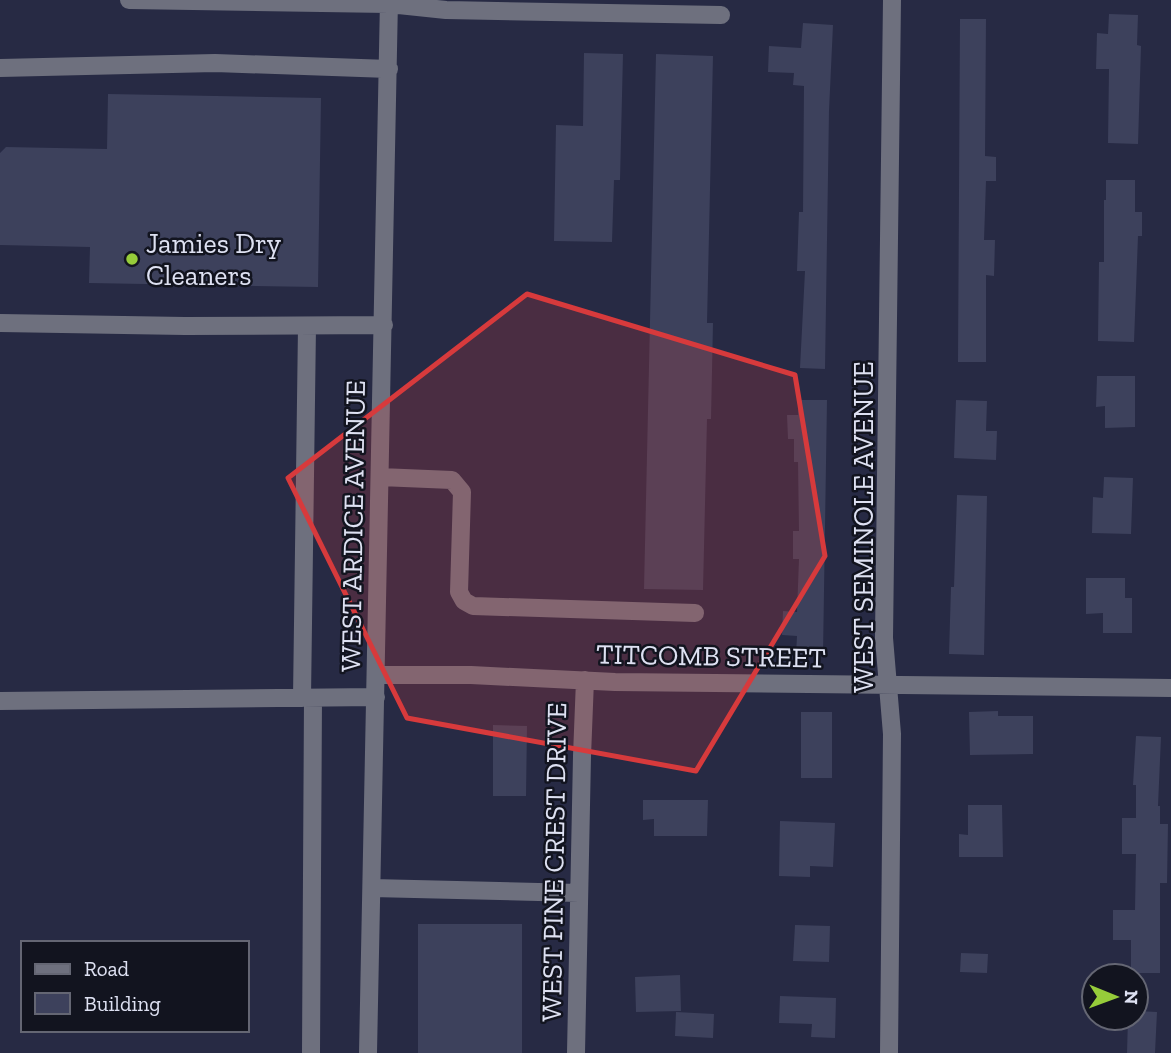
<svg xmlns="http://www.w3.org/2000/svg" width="1171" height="1053" viewBox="0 0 1171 1053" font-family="'Zilla Slab',serif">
<rect width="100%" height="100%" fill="#272a44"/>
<!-- building -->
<path fill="#3d415c" d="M 1109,14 L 1138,15 L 1137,45 L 1141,46 L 1138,144 L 1108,143 L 1109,69 L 1096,69 L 1097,33 L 1108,34 Z
M 960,19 L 986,19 L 985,156 L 996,157 L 996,181 L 986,181 L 984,240 L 995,240 L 994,276 L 986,275 L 986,362 L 958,362 Z
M 803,23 L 833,25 L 829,111 L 825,369 L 800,368 L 805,271 L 797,271 L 799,212 L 803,212 L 804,86 L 793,85 L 794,73 L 768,72 L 769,46 L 801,48 Z
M 584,53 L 623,54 L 620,180 L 614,180 L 612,242 L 554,241 L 556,125 L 583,126 Z
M 656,54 L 713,56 L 707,323 L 713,323 L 711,419 L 707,419 L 703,590 L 644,589 Z
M 108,94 L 321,98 L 318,287 L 89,283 L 90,247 L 0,245 L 0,153 L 6,147 L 107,149 Z
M 1106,180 L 1135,180 L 1135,212 L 1142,212 L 1142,236 L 1138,236 L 1134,342 L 1098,341 L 1099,262 L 1104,262 L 1104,200 L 1106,200 Z
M 1097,376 L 1135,376 L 1135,427 L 1105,428 L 1105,406 L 1096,407 Z
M 798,400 L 827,400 L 823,655 L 796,655 L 797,636 L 782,635 L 783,611 L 797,612 L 799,559 L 793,559 L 793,531 L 799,531 L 798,462 L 794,462 L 794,439 L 788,439 L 787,415 L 798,415 Z
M 956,400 L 987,401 L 986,431 L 997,431 L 996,460 L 954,458 Z
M 1104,477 L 1133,478 L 1131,534 L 1092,533 L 1093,497 L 1103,498 Z
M 957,495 L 987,496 L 984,655 L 949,654 L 951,587 L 954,587 Z
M 1086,578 L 1125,578 L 1125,598 L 1132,598 L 1132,633 L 1103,633 L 1103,613 L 1086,614 Z
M 998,711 L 998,716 L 1033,716 L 1033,754 L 970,755 L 969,712 Z
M 801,712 L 832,712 L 832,778 L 801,778 Z
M 493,725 L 527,726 L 526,796 L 493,796 Z
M 1136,736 L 1161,737 L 1158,806 L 1160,806 L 1160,824 L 1168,824 L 1167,883 L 1160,883 L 1160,973 L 1131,973 L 1131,940 L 1113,940 L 1113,910 L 1135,910 L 1136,854 L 1122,854 L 1122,818 L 1136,818 L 1136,785 L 1133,785 Z
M 643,800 L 708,800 L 707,836 L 654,836 L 654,819 L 643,820 Z
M 968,805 L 1002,805 L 1003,857 L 959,857 L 959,834 L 968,835 Z
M 780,821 L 835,823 L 833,867 L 810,866 L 810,877 L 779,876 Z
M 418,924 L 522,924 L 522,1053 L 418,1053 Z
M 795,925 L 830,926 L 829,962 L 793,961 Z
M 961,953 L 988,954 L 987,973 L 960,972 Z
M 680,975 L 681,1011 L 636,1012 L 635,977 Z
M 780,996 L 836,998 L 835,1038 L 811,1037 L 812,1024 L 779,1023 Z
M 1136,1011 L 1157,1012 L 1155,1053 L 1127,1053 L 1128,1018 L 1136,1018 Z
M 676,1012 L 714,1014 L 713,1038 L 675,1036 Z"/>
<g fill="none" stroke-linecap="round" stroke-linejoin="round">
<!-- minor -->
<path stroke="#6e707e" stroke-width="18" d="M 129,0 L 389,4 L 446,10 L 721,15
M 0,68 L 215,63 L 389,69
M 0,323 L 185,326 L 384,325
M 380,477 L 452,480 L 462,492 L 459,592 L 464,601 L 473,606 L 695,613
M 377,675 L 471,675 L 615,682 L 1171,688
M 302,698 L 307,326
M 0,701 L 376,697
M 372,888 L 579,893
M 311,1053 L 313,698
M 368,1053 L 389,0
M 576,1053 L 582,756 L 585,680
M 889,1053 L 892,734 L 884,638 L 892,0"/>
</g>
<!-- marked area -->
<path fill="#d73a3c" fill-opacity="0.2" stroke="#d73a3c" stroke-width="5" stroke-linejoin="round" d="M 527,294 L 795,375 L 825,556 L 696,771 L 407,718 L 288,478 Z"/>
<!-- markers -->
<circle fill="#96cc3a" stroke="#12141f" stroke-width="2.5" cx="132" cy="259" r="7"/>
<g text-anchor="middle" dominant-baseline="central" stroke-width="5" stroke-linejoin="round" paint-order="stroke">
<!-- poi labels -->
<g font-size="28" fill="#dee1f2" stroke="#12141f" text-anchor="start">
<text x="146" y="243">Jamies Dry<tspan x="146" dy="32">Cleaners</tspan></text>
</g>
<!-- street labels -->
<g font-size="28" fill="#dee1f2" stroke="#12141f">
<text transform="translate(353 526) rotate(-89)">WEST ARDICE AVENUE</text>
<text transform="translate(863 527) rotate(-90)">WEST SEMINOLE AVENUE</text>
<text transform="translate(711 656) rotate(1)">TITCOMB STREET</text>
<text transform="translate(554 862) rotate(-89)">WEST PINE CREST DRIVE</text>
</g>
</g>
<!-- legend -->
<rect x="21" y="941" width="228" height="91" fill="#12141f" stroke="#646673" stroke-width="2"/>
<rect x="35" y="964" width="35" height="10" fill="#6e707e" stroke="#646673" stroke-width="2"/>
<text x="84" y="976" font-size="21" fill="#dee1f2">Road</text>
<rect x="35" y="993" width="35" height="21" fill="#3d415c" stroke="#646673" stroke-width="2"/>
<text x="84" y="1011" font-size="21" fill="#dee1f2">Building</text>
<!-- north arrow -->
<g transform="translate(1115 997) rotate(91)"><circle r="33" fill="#12141f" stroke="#646673" stroke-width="2"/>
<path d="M0-5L12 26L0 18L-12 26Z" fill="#96cc3a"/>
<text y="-10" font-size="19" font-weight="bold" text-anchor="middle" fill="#dee1f2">N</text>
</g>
</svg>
